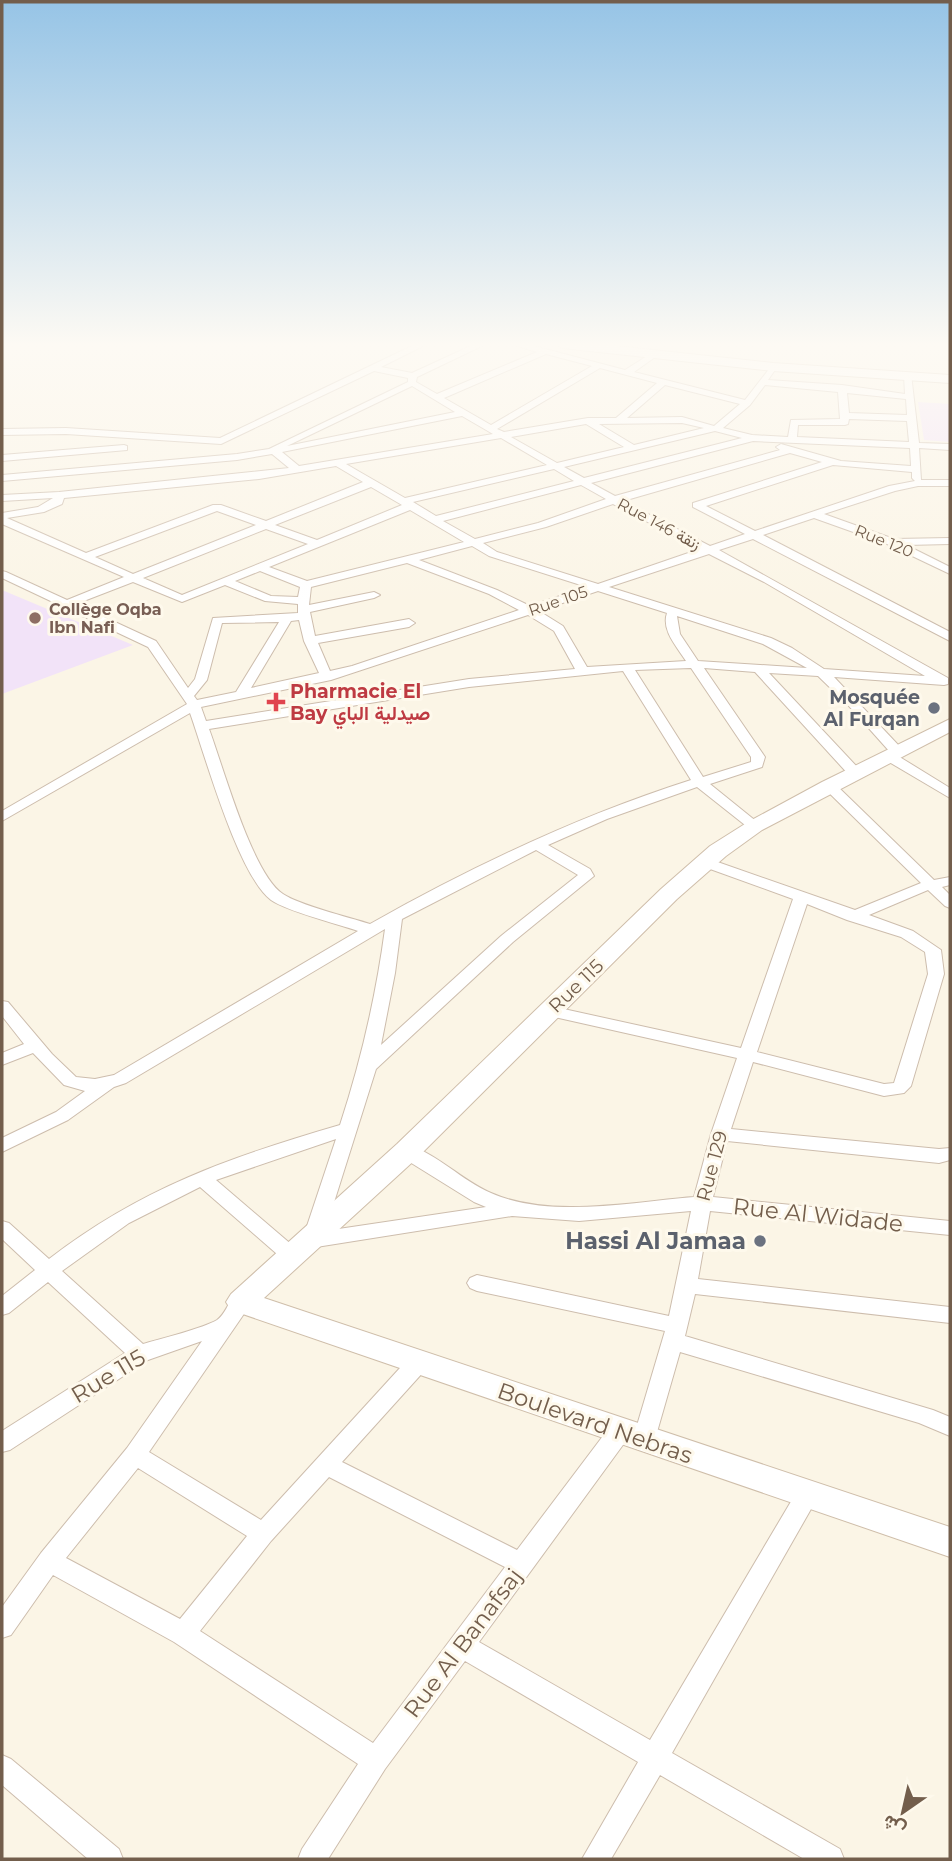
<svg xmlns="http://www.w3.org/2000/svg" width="952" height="1861" viewBox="0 0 952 1861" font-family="Montserrat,Vazirmatn,sans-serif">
<rect width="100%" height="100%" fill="#fbf5e6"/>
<!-- education -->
<path fill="#f2e3f8" d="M 918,402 L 950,404 L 950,442 L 924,440 Z
M 2,590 L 133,645 L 2,694 Z"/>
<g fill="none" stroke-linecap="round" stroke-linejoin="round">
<!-- street casing -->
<g stroke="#cdbdad" stroke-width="2">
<path id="street" d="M 416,344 L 427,344 L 381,367 L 412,373 L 475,344 L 486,344 L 417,377 L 416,382 L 437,394 L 537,352 L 511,344 L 526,344 L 625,370 L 655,351 L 659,353 L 658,355 L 634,372 L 745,400 L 773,364 L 777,367 L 768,380 L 842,385 L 905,394 L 904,376 L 911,374 L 919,443 L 950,444 L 950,450 L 919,448 L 921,480 L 950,480 L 950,486 L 918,486 L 895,491 L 824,514 L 894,539 L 950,538 L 950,544 L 906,545 L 950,567 L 950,574 L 887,544 L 814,518 L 763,535 L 950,632 L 950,641 L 753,539 L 719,550 L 948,678 L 948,684 L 944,685 L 834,677 L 902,749 L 904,752 L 898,756 L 950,788 L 950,798 L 884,759 L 882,756 L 884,753 L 890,752 L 848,705 L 818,676 L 769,673 L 860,770 L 862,773 L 860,776 L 850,776 L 755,672 L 704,668 L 765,757 L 762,767 L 710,784 L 762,826 L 760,829 L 750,829 L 697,787 L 607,819 L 548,845 L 590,869 L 594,876 L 513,942 L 376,1069 L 325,1231 L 486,1207 L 474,1202 L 400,1156 L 398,1151 L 400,1146 L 407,1145 C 437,1153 462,1181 491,1193 C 550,1219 631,1202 694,1197 L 711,1134 L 737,1058 L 550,1016 L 542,1011 L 550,1006 L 741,1048 L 793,899 L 699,865 L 697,862 L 699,859 L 709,859 L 855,910 L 921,883 L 822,786 L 829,782 L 834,783 L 934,880 L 950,877 L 950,885 L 942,887 L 950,895 L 950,908 L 945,906 L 928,890 L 869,915 L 913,931 L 941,950 L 944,974 L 911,1086 L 904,1093 L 884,1096 L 753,1062 L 731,1129 L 939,1149 L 950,1148 L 950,1160 L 939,1163 L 727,1141 L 713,1197 L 950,1221 L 950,1235 L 710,1211 L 698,1279 L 950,1307 L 950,1323 L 695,1294 L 685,1336 L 933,1410 L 950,1417 L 950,1436 L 919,1423 L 680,1352 L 655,1439 L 652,1446 L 644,1448 L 636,1446 L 633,1439 L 665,1331 L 477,1291 L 470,1288 L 467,1283 L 470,1278 L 477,1275 L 669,1316 L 691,1211 L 579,1221 L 512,1216 L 310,1248 L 303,1246 L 300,1241 L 307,1235 L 305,1232 L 336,1139 L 216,1180 L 299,1251 L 302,1256 L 299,1261 L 292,1263 L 285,1261 L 200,1187 L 129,1223 L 62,1271 L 143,1344 C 160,1339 204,1328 217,1320 C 230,1311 228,1290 248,1296 L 251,1302 L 248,1308 L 149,1452 L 261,1520 L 410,1357 L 418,1354 L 426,1357 L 429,1363 L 426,1369 L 342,1462 L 517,1550 L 612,1424 L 620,1422 L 628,1424 L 631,1431 L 628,1438 L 479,1642 L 650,1740 L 799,1488 L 807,1485 L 815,1488 L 819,1495 L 815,1502 L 672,1753 L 840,1849 L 844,1859 L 804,1859 L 660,1775 L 611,1859 L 582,1859 L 638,1762 L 465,1661 L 385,1769 L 328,1859 L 298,1859 L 302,1849 L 358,1764 L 174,1642 L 53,1575 L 11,1635 L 2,1638 L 2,1607 L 41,1553 L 127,1448 L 202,1341 L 148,1360 L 10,1450 L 2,1452 L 2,1431 L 125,1353 L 48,1282 L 9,1313 L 2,1315 L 2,1296 L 35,1270 L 2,1239 L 2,1221 L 9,1223 L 49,1259 C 141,1188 230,1157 340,1125 C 361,1061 376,996 385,929 L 126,1083 L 114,1087 L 68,1120 L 2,1152 L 2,1138 L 56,1112 L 85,1091 L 64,1085 L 33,1053 L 2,1065 L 2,1053 L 24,1044 L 2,1016 L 2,1001 L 8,1002 L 52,1054 L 76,1077 L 95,1079 L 114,1075 L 358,931 C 338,924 286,911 271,900 C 238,875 205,755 190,713 L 2,821 L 2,811 L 187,704 L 148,647 L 2,578 L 2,571 L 6,572 L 67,600 L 124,577 L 2,524 L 2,513 L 38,507 L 53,498 L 2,501 L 2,495 L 59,492 L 289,468 L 272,454 L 237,460 L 2,481 L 2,475 L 237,454 L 269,449 L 408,382 L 408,378 L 374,371 L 221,444 L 66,434 L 2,435 L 2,429 L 66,428 L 220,438 ZM 546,354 L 592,366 L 491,425 L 444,398 ZM 600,368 L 657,383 L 616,418 L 588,418 L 504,432 L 497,429 ZM 665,385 L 740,404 L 714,426 L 682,417 L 627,418 ZM 765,385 L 838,392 L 840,419 L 791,420 L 788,437 L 752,435 L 723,428 L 750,405 ZM 412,386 L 455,412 L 287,446 ZM 847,393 L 906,399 L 907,415 L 849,413 ZM 462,416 L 493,434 L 299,466 L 282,452 ZM 849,419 L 907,421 L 909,442 L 797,437 L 798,425 L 845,425 L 848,424 ZM 682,423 L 704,428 L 634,445 L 599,424 ZM 586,424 L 624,447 L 557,463 L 511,437 ZM 715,431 L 742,438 L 584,478 L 564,467 ZM 501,438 L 547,465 L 405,498 L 346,464 ZM 753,441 L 910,448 L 911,466 L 841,461 L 781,444 L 776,447 L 780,450 L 615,496 L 591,483 ZM 790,453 L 822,462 L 693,503 L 693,507 L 745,534 L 710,546 L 623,501 ZM 833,465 L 912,472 L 912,478 L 915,481 L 889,486 L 755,531 L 706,506 ZM 336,466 L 363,482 L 266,521 L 221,505 L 213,505 L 86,553 L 7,518 L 44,512 L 62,504 L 64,498 L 259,479 ZM 554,469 L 574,481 L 436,516 L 413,502 ZM 581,485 L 606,499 L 538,523 L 475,539 L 443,521 ZM 371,487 L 402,505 L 317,540 L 275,525 ZM 613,504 L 700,549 L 598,584 L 497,552 L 483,543 L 546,527 ZM 410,510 L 464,542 L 307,581 L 269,567 ZM 217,511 L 256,525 L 133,574 L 95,557 ZM 266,529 L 308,544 L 182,595 L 143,578 ZM 472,546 L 489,556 L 587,587 L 530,606 L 497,590 L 419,560 ZM 709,554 L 764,582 L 925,676 L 824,669 L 792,648 L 771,638 L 609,587 ZM 407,563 L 489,594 L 519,610 L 352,666 L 330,671 L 318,643 L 409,627 L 415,623 L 409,619 L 315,636 L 310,612 L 374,598 L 380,595 L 374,592 L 309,605 L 311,587 ZM 260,571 L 300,587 L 298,597 L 271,596 L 235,581 ZM 133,582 L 182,602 L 225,585 L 265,601 L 298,604 L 298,613 L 213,618 L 195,679 L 188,688 L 156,641 L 76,604 ZM 598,591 L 667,613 C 661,630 677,647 686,661 L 587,667 L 563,626 L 539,611 ZM 528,615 L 554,631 L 575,669 L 469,679 L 206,721 L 201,707 L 331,680 ZM 677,616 L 763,644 L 807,668 L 698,661 L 680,634 ZM 299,620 L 304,641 L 319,673 L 251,688 L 291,621 ZM 279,622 L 236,692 L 197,700 L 194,696 L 207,680 L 222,623 ZM 691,668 L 751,757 L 751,762 L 703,777 L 635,670 ZM 623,671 L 691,780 C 578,816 473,866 370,924 C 348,917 299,905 283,894 C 252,874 223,766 209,729 L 469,687 ZM 536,850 L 578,875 L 501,936 L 381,1045 L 395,973 L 402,919 ZM 807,904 L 847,920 L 901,937 L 925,952 L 928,974 L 894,1083 L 884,1084 L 757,1052 ZM 138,1468 L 247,1536 L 180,1619 L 66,1558 ZM 329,1477 L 505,1567 L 373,1743 L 200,1631 L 271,1541 Z
M 124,445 L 127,446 L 127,450 L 2,461 L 2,455 Z
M 2,1755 L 11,1759 L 119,1849 L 123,1859 L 88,1859 L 2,1785 Z"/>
</g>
<!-- secondary casing -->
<g stroke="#cfbeaa" stroke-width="2">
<path id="secondary" d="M 556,344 L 597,344 L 773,363 L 950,375 L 950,383 L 773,371 L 562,348 Z
M 950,719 L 950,732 L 762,830 L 726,856 L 677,899 L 417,1158 L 264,1298 L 950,1527 L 950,1557 L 231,1310 L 226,1302 L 231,1294 L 397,1144 L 661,889 L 710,846 L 748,822 L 822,782 Z"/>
</g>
<!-- street -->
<use href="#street" fill="#fff" fill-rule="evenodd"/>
<!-- secondary -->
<use href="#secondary" fill="#fff" fill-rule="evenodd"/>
</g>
<!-- sky -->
<linearGradient id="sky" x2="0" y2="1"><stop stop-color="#96c4e6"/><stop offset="0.57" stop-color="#fdfaf4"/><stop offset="1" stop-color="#fdfaf4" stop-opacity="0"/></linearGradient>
<rect width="952" height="605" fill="url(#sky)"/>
<!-- markers -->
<circle fill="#8d6e63" stroke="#fef9ec" stroke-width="2.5" cx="35" cy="618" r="7"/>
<path fill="#e0444e" stroke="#fef9ec" stroke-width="2.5" d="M272.5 691.5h7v7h7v7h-7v7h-7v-7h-7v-7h7z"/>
<g fill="#6b7280" stroke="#fef9ec" stroke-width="2.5">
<circle cx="934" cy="708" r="7"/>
<circle cx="760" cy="1241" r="7"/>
</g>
<g text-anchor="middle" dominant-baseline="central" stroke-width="6" stroke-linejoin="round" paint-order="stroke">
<!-- far-street labels -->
<g font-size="16" fill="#735e4c" stroke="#fef9ec">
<text transform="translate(659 524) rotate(28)">Rue 146 زنقة</text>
<text transform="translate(884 541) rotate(22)">Rue 120</text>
<text transform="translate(558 601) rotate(-19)">Rue 105</text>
</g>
<!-- far-education labels -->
<g font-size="16" font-weight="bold" fill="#785e54" stroke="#fef9ec" text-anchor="start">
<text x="49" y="609">Collège Oqba<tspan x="49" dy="18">Ibn Nafi</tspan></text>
</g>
<!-- health labels -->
<g font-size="19" font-weight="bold" fill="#be3a42" stroke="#fef9ec" text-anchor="start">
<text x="290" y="691">Pharmacie El<tspan x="290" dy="22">Bay صيدلية الباي</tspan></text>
</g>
<!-- worship labels -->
<g font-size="19" font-weight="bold" fill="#5b616d" stroke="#fef9ec" text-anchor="end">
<text x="920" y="697">Mosquée<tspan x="920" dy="22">Al Furqan</tspan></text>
</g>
<!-- street labels -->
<g font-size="19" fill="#735e4c" stroke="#fef9ec">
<text transform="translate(576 986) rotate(-44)">Rue 115</text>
<text transform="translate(712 1166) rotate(-75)">Rue 129</text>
</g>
<!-- near-street labels -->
<g font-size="23" fill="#735e4c" stroke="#fef9ec">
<text transform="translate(818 1215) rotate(6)">Rue Al Widade</text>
<text transform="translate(108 1376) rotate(-31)">Rue 115</text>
<text transform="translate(595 1423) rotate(19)">Boulevard Nebras</text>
<text transform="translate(463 1643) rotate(-53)">Rue Al Banafsaj</text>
</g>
<!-- near-worship labels -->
<g font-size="23" font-weight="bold" fill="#5b616d" stroke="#fef9ec" text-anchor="end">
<text x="746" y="1241">Hassi Al Jamaa</text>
</g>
</g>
<!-- border -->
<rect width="952" height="1861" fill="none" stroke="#735e4c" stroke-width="7"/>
<!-- north arrow -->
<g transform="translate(903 1812) rotate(214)" stroke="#fef9ec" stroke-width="5" paint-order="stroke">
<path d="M0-5L12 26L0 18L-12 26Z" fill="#735e4c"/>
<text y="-10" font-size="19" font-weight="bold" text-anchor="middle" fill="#735e4c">ش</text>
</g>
</svg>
